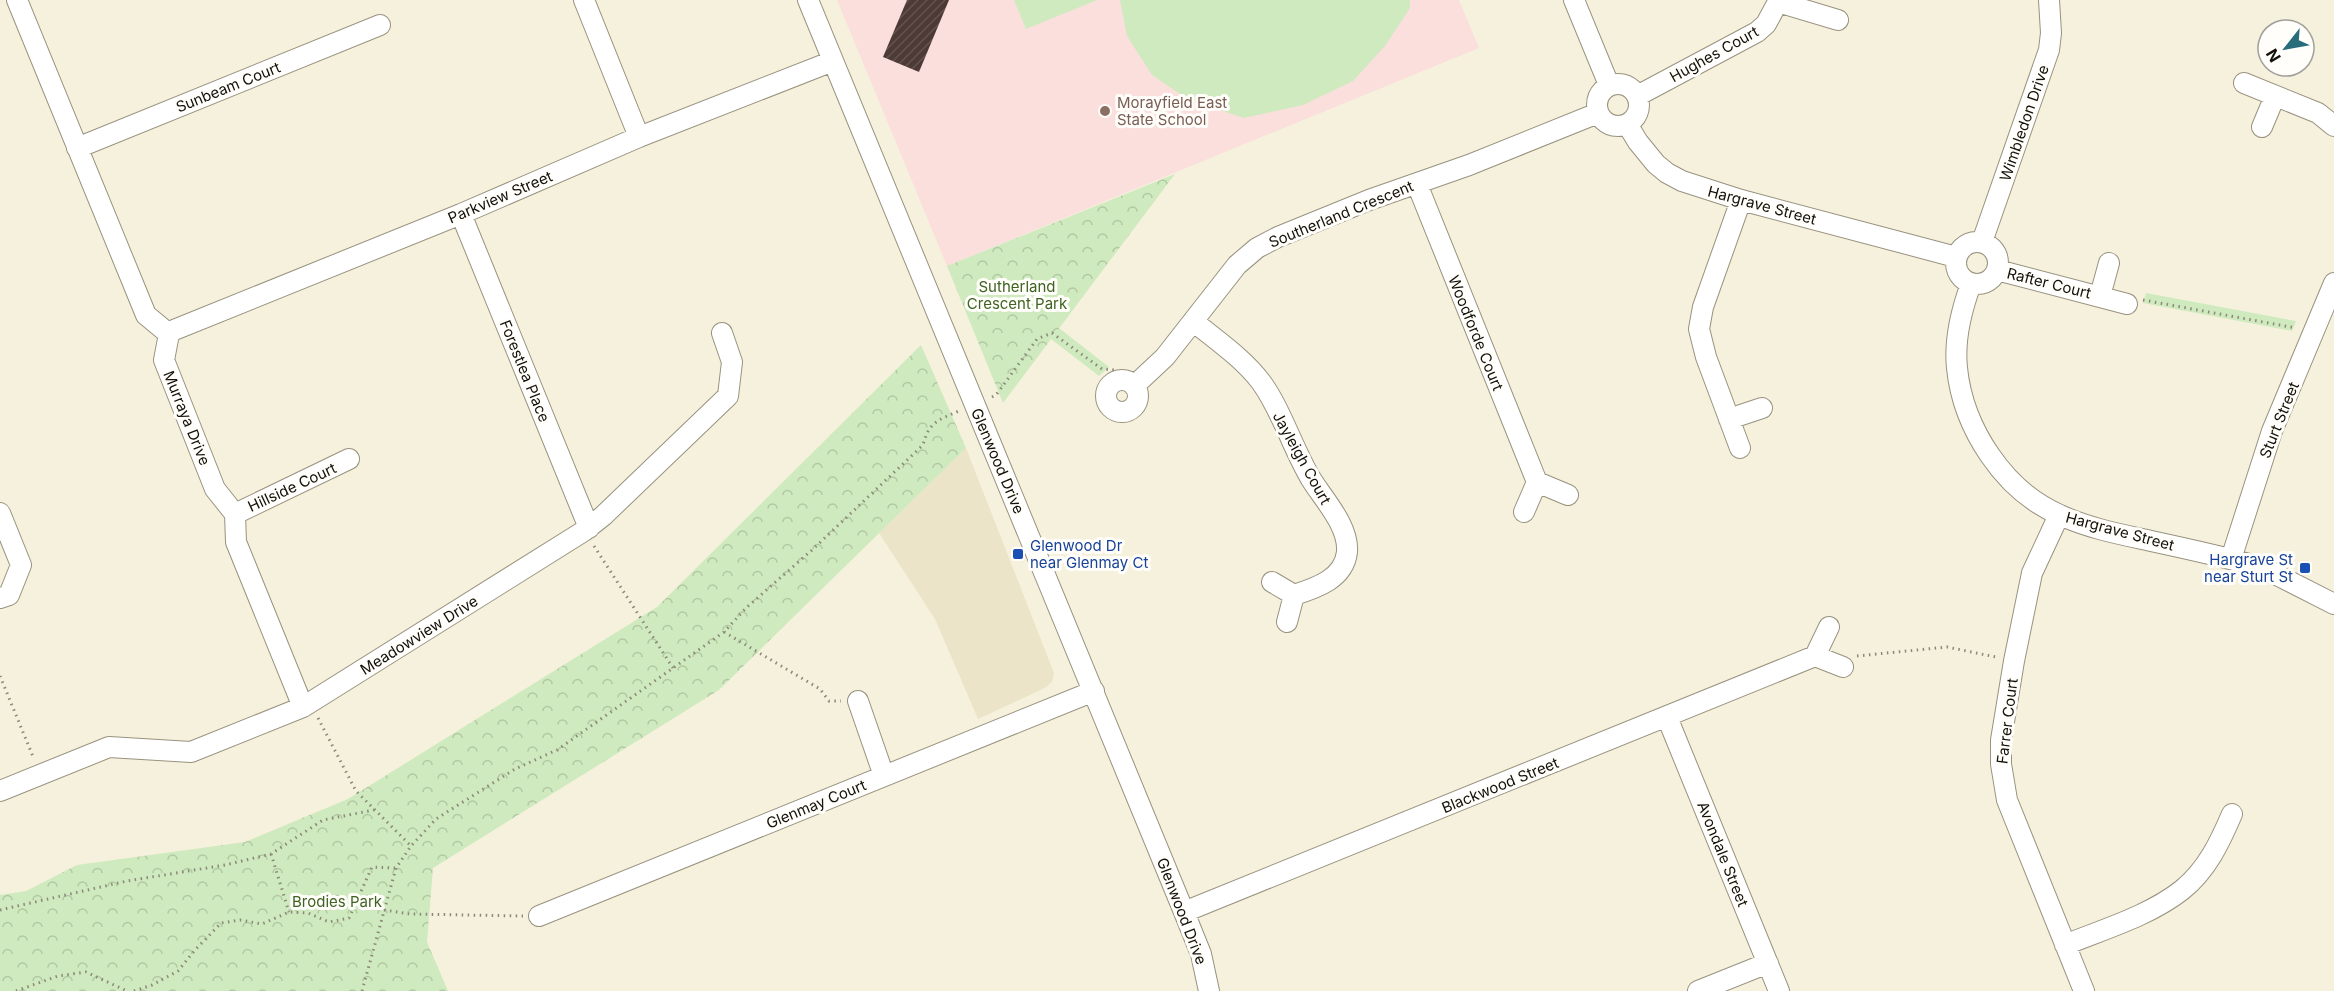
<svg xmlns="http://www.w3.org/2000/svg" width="2334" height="991" viewBox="0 0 2334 991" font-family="Inter,sans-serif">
<defs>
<pattern id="park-crowns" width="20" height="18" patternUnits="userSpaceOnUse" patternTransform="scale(1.5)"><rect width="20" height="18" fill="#cfeabe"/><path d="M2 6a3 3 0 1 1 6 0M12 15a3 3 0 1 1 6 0" fill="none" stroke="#b1c8a2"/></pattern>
<pattern id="building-hatch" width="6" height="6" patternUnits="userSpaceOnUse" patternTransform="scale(1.5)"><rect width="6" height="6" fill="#4d3a36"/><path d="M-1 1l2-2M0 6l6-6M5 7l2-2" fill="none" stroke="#62534f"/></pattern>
</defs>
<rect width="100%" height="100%" fill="#f6f1dc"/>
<!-- built -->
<path fill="#ece4c8" d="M 966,448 L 1054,673 L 1052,682 L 1045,688 L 978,719 L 935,619 L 879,533 Z"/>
<!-- education -->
<path fill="#fadfdd" d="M 837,0 L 1459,0 L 1479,48 L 947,266 Z"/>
<!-- green -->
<path fill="#cfeabe" d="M 1014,0 L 1097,0 L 1026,29 Z
M 1120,0 L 1410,0 L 1410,8 L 1385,46 L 1353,81 L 1303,105 L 1244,118 L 1189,100 L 1152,75 L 1127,36 Z
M 2146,293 L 2296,321 L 2292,331 L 2143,303 Z
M 1059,328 L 1109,367 L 1099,376 L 1051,339 Z"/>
<!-- park -->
<path fill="url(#park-crowns)" d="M 1175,174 L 1003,403 L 947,266 Z
M 921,345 L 966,448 L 719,690 L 433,868 L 427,942 L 448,991 L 0,991 L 0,895 L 26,891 L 77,865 L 245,842 L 348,799 L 657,607 Z"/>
<!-- building -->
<path fill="url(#building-hatch)" d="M 907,0 L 949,0 L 919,72 L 883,57 Z"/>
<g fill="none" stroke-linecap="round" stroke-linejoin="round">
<!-- minor casing -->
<g stroke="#98927f" stroke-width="22">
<path id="minor" d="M 17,0 L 146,315 L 169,334
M 584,0 L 639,137
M 808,0 L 1184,912 L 1201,954 L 1209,991
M 1574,0 L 1609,85
M 1778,2 L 1838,20
M 2244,83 L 2318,113 L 2334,126
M1597 105a21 21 0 1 1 42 0a21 21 0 1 1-42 0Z
M 1637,96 L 1757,32 L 1766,24 L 1779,0
M 1627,124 L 1638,142 L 1656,164 L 1667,173 L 1682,181 L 1741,200 L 1956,257
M 2262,127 L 2275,96
M 77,148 L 380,25
M 1417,184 L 1537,482
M 461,214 L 589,528
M1956 263a21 21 0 1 1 42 0a21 21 0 1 1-42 0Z
M 1982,242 L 2049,50 L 2051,33 L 2049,0
M 1997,270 L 2127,304
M 1971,284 C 1961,311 1954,339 1957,368 C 1963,428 2004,491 2060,515 C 2086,527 2114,533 2142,539 C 2179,547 2217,555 2253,565 L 2273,573 L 2334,604
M 2100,296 L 2109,263
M 1193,321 C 1216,340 1243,358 1261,382 C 1281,409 1293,449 1311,479 C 1324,500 1349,526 1347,552 C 1344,579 1316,588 1294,595
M 169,334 L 174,330 L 461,214 L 639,137 L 833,61
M 169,334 L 164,360 L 215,489 L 235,514 L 236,542 L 303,707
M1106 396a16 16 0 1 1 32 0a16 16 0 1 1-32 0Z
M 1134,386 L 1165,357 L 1237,265 L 1257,248 L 1278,237 L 1369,200 L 1469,165 L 1598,113
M 1729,419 L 1762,408
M 1740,448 L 1706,357 L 1699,329 L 1703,307 L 1741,200
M 1524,512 L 1537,482 L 1568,495
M 0,513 L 21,565 L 9,595 L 0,598
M 235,514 L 349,459
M 2059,515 L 2032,573 L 2014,661 L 2001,740 L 2001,764 L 2007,800 L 2084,991
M 2231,559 L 2272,431 L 2334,283
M 1272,582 L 1294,595 L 1287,622
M 1829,627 L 1815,656 L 1843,667
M 858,701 L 884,776
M 1667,717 L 1779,991
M 0,791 L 109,747 L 191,752 L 303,707 L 584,531 L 603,516 L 728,396 L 732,362 L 722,333
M 1184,912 L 1815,656
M 539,916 L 1094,691
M 2065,945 C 2104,929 2149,916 2182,890 C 2207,870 2220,842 2232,814
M 1698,991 L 1768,963"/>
</g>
<!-- path -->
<path stroke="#8c887a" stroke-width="3" stroke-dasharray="1.5 4.5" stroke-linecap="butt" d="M 2143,300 L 2296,328
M 992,397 L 996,395 L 1037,339 L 1052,333 L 1102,369 L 1115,370 L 1117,381
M 594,546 L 673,668
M 724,632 L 820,689 L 829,701 L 841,701
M 1857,656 L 1947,647 L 1996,657
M 0,676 L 34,759
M 318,718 L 356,791 L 411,846
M 271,854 L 289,912
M 0,910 L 127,881 L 225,865 L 271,854 L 323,820 L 374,810
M 384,910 L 410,914 L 523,916
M 16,991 L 58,976 L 86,972 L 127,991
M 134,991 L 152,985 L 178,971 L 195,950 L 221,923 L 240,920 L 262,924 L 289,912 L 308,913 L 329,922 L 349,918 L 372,867 L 396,868
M 362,991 L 396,868 L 411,846 L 436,819 L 515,769 L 557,750 L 724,632 L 746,608 L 812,550 L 923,445 C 929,422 938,420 959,411"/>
<!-- minor -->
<use href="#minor" stroke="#fff" stroke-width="20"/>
</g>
<!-- markers -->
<circle fill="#8d6e63" stroke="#fffefa" stroke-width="2" cx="1105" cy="111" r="6"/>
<g fill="#1a4fb4" stroke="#fffefa" stroke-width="2">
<rect x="1012" y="548" width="12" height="12" rx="3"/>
<rect x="2299" y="562" width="12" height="12" rx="3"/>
</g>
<g text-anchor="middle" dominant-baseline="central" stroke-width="6" stroke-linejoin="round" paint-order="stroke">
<!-- street labels -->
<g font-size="15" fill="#121009" stroke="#fffefa">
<text transform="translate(1714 54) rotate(-29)">Hughes Court</text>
<text transform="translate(228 87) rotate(-22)">Sunbeam Court</text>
<text transform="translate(2024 123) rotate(-71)">Wimbledon Drive</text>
<text transform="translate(500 197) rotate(-23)">Parkview Street</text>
<text transform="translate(1762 205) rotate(15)">Hargrave Street</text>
<text transform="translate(1341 214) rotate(-22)">Southerland Crescent</text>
<text transform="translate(2049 283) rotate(14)">Rafter Court</text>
<text transform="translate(1476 333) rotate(68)">Woodforde Court</text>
<text transform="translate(525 371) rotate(68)">Forestlea Place</text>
<text transform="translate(187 418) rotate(68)">Murraya Drive</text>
<text transform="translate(2279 420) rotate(-68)">Sturt Street</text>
<text transform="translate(1302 458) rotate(61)">Jayleigh Court</text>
<text transform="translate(998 461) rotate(67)">Glenwood Drive</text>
<text transform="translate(292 487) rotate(-25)">Hillside Court</text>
<text transform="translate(2120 531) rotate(15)">Hargrave Street</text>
<text transform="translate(419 635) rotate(-32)">Meadowview Drive</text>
<text transform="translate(2007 721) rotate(-83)">Farrer Court</text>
<text transform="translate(1500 785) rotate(-22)">Blackwood Street</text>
<text transform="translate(816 804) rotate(-22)">Glenmay Court</text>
<text transform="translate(1723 854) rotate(68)">Avondale Street</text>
<text transform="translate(1182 911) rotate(69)">Glenwood Drive</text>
</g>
<!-- education labels -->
<g font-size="15" fill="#785e54" stroke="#fffefa" text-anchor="start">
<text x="1117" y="102">Morayfield East<tspan x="1117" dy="17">State School</tspan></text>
</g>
<!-- park labels -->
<g font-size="15" fill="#3f6322" stroke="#fffefa">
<text x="1017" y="286">Sutherland<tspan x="1017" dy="17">Crescent Park</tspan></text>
<text x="337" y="901">Brodies Park</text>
</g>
<!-- transit labels -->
<g font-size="15" fill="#164399" stroke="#fffefa" text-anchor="start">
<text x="1030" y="545">Glenwood Dr<tspan x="1030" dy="17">near Glenmay Ct</tspan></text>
<text x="2293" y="559" text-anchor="end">Hargrave St<tspan x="2293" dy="17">near Sturt St</tspan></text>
</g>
</g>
<!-- north arrow -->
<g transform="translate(2286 48) rotate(239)"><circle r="28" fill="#fffefa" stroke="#a09f9a" stroke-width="1.5"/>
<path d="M0-4.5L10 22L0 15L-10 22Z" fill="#276d7b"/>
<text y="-9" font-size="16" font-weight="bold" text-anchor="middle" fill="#121009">N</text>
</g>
</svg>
